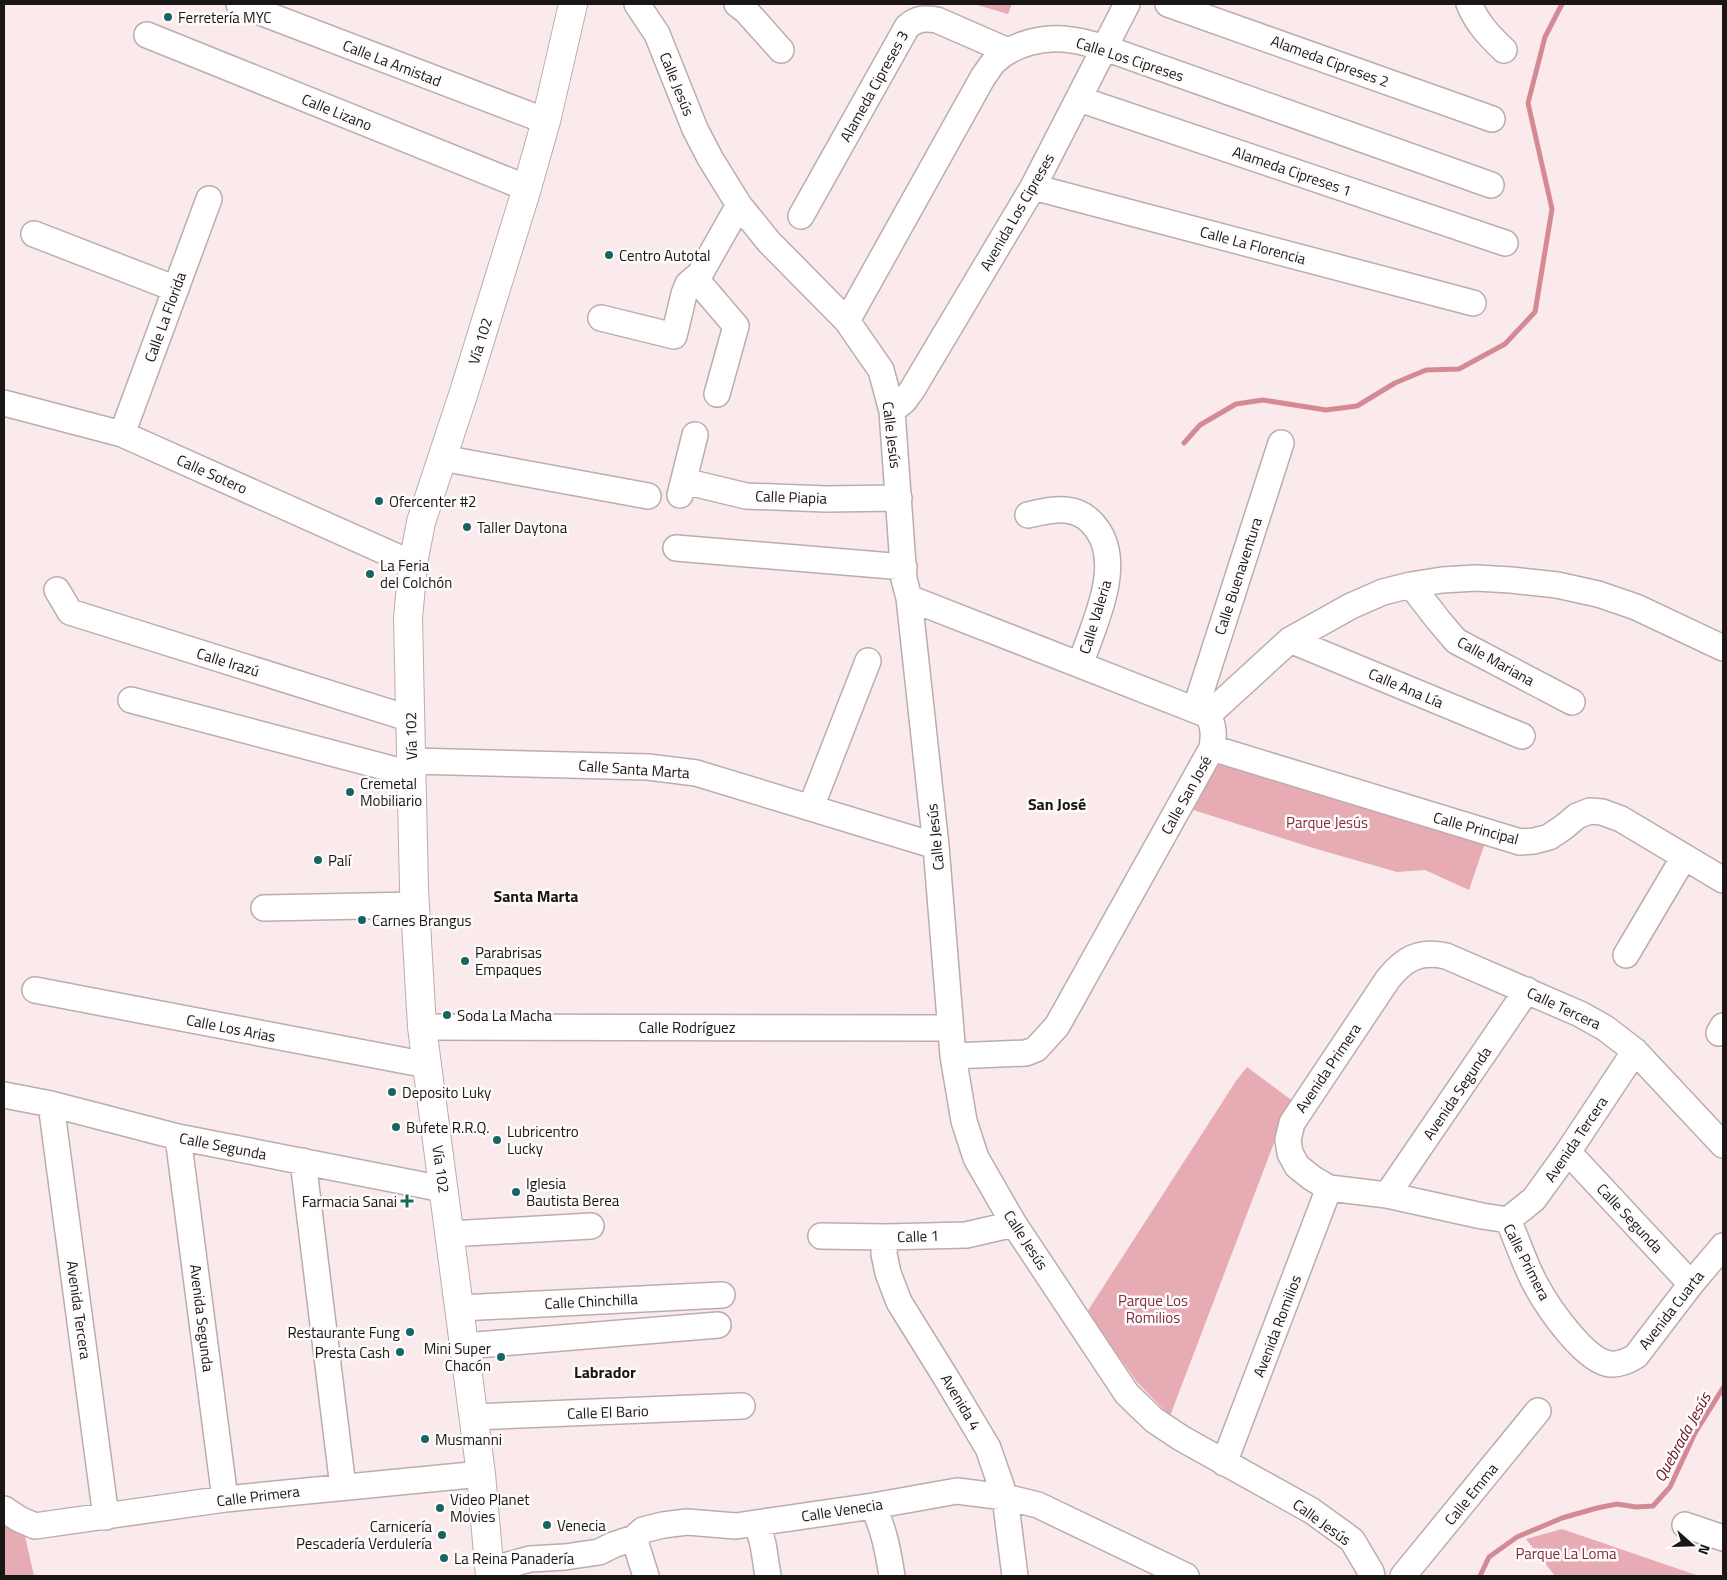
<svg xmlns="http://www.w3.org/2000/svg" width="1727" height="1580" viewBox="0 0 1727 1580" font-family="'Titillium Web',sans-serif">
<rect width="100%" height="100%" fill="#faeaec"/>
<!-- green -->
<path fill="#e7abb4" d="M 974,4 L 1012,4 L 1008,14 Z
M 1216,759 L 1486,840 L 1469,890 L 1425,870 L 1397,872 L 1313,848 L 1187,808 Z
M 1247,1067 L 1294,1102 C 1282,1117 1276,1124 1274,1143 L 1170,1416 L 1137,1382 L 1087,1312 L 1236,1081 Z
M 4,1524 L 25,1536 L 34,1576 L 4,1576 Z
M 1562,1529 L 1699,1576 L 1555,1576 L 1526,1539 Z"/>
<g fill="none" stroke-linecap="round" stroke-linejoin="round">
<!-- stream -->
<path stroke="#d48a95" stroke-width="5" d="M 1184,443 L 1200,425 L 1236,404 L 1263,400 L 1326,410 L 1357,406 L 1395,383 L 1426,370 L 1459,369 L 1505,344 L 1535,312 L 1552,209 L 1528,103 L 1545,37 L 1562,4
M 1480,1576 L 1489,1557 L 1517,1537 L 1562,1518 L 1597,1508 L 1617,1504 L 1636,1507 L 1653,1506 L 1670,1487 L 1695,1433 L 1723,1388"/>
<!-- minor casing -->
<g stroke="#bcacae" stroke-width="28">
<path id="minor" d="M 239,4 L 546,121
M 637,4 L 657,34 L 695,129 L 710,158 L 739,205 L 769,242 L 847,321 L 881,370 L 892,411 L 904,579 L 909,598 L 936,846 L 953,1056 L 964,1121 L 976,1158 L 1014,1224 L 1127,1394 L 1154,1420 L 1181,1438 L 1312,1511 L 1352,1540 L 1371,1572 L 1372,1576
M 737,4 L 746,11 L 781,50
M 1168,4 L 1492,119
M 1469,4 C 1477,23 1489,36 1504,50
M 147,35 L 527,188
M 1079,99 L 1505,243
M 1033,187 L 1473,303
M 801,216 L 907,27 C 917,18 924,18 937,20 L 1008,51
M 34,234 L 176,289
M 695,278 L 736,326 L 717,394
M 601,318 L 674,336 L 684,294 L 688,284 L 700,274 L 739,205
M 847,321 L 983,77 C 987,72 990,66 995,61 C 1014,43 1045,36 1071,40 C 1082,41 1094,45 1105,48 L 1491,185
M 4,403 L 122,434 L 413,564
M 892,411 L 904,401 L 912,390 L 1033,187 L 1127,4
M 122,434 L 209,199
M 442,458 L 648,496
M 684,481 L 746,496 L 826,499 L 899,498
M 680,495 L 695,435
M 1028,515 C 1054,509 1079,503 1097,529 C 1124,566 1093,626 1080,665
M 676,548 L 904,567
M 1411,585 L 1439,621 L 1456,641 L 1572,702
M 57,590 L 70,612 L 411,719
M 909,598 L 1208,715 C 1214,726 1214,735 1212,748 L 1057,1026 L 1036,1049 L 1026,1053 L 953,1056
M 1290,640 L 1522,736
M 131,700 L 411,774
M 1195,710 L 1281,443
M 1208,715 L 1290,640 L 1351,606 L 1383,592 L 1411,585 L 1442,580 L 1476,578 L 1511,580 L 1557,585 L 1598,594 L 1636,607 L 1723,648
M 1212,748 L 1520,842 L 1534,841 L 1549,837 L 1564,827 L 1577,816 L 1590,811 L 1602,812 L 1621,819 L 1723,880
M 411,761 L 648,767 L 696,773 L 936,846
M 811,807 L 868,661
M 264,908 L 415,905
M 1626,955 L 1684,857
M 35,990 L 427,1065
M 422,1027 L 951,1028
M 1719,1033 L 1723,1026
M 4,1095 L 51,1104 L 178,1137 L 443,1189
M 51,1104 L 106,1517
M 178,1137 L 225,1499
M 1723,1145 L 1635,1051 L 1605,1028 L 1580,1014 L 1446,956 C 1419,950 1404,959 1388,979 L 1292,1123 L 1288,1140 L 1290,1153 L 1297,1166 L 1312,1178 L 1329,1188 L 1387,1195 L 1482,1216 L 1508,1220 C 1518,1242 1525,1266 1537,1287 C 1549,1309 1585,1361 1610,1364 C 1620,1365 1628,1361 1636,1356 L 1691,1284 L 1723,1246
M 1568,1152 L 1691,1284
M 303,1161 L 343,1487
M 1387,1195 L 1527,990
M 1508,1220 L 1534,1199 L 1568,1152 L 1635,1051
M 450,1234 L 591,1226
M 821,1236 L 885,1237 L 966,1235 L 1014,1224
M 885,1237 L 884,1254 L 888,1273 L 899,1302 L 945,1376 L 988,1448 L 1005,1497 L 1015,1576
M 460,1308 L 722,1295
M 464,1346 L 718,1325
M 473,1417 L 742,1406
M 1224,1463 L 1329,1188
M 873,1506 C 884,1529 888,1551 892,1576
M 4,1509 L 19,1519 L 35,1526 L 225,1499 L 481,1474
M 757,1523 L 763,1544 L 768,1576
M 1685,1525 L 1723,1538
M 634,1538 L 646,1576
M 490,1570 L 530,1559 L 565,1557 L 599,1552 L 613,1545 L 634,1538 L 643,1530 L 663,1525 L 687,1522 L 736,1526 L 873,1506 L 957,1491 L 1005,1497 L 1038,1505 L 1186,1576
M 1403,1576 L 1538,1411"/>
</g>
<!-- major casing -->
<g stroke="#bcacae" stroke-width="30">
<path id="major" d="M 490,1576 L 481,1474 L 422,1027 L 414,888 L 408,618 L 413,564 L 421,522 L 464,392 L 527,188 L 546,121 L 573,4"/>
</g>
<!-- minor -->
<use href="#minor" stroke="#fff" stroke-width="25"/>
<!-- major -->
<use href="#major" stroke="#fff" stroke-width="28"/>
</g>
<!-- markers -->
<g fill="#166563" stroke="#fefbfb" stroke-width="2">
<circle cx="168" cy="17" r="5"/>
<circle cx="609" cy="255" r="5"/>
<circle cx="379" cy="501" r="5"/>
<circle cx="467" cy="527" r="5"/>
<circle cx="370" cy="574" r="5"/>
<circle cx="350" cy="792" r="5"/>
<circle cx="318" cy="860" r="5"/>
<circle cx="362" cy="920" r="5"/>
<circle cx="465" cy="961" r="5"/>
<circle cx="447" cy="1015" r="5"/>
<circle cx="392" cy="1092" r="5"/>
<circle cx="396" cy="1127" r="5"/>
<circle cx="497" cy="1140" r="5"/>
<circle cx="516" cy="1192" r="5"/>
<path d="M404.5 1193.5h5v5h5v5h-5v5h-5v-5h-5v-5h5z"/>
<circle cx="410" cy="1332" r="5"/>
<circle cx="400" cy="1352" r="5"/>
<circle cx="501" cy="1357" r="5"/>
<circle cx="425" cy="1439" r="5"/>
<circle cx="440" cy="1508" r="5"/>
<circle cx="547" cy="1525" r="5"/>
<circle cx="442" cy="1535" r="5"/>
<circle cx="444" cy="1558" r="5"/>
</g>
<g text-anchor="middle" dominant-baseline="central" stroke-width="5" stroke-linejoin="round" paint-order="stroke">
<!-- poi labels -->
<g font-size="15" fill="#1b1616" stroke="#fefbfb" text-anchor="start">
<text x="178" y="17">Ferretería MYC</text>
<text x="619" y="255">Centro Autotal</text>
<text x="389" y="501">Ofercenter #2</text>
<text x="477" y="527">Taller Daytona</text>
<text x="380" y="565">La Feria<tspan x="380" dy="17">del Colchón</tspan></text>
<text x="360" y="783">Cremetal<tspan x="360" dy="17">Mobiliario</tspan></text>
<text x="328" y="860">Palí</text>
<text x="372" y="920">Carnes Brangus</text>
<text x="475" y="952">Parabrisas<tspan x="475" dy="17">Empaques</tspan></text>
<text x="457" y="1015">Soda La Macha</text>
<text x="402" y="1092">Deposito Luky</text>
<text x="406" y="1127">Bufete R.R.Q.</text>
<text x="507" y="1131">Lubricentro<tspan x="507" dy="17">Lucky</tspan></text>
<text x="526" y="1183">Iglesia<tspan x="526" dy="17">Bautista Berea</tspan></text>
<text x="397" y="1201" text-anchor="end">Farmacia Sanai</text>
<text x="400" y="1332" text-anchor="end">Restaurante Fung</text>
<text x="491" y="1348" text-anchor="end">Mini Super<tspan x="491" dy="17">Chacón</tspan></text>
<text x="390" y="1352" text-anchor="end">Presta Cash</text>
<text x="435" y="1439">Musmanni</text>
<text x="450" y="1499">Video Planet<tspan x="450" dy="17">Movies</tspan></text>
<text x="557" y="1525">Venecia</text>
<text x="432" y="1526" text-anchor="end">Carnicería<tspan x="432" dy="17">Pescadería Verdulería</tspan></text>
<text x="454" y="1558">La Reina Panadería</text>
</g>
<!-- street labels -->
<g font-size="15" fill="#1b1616" stroke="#fefbfb">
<text transform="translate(1130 59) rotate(18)">Calle Los Cipreses</text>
<text transform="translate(1330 61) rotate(20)">Alameda Cipreses 2</text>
<text transform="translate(392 63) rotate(21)">Calle La Amistad</text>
<text transform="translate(677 84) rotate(68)">Calle Jesús</text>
<text transform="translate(874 86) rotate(-61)">Alameda Cipreses 3</text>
<text transform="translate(337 112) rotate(22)">Calle Lizano</text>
<text transform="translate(1292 171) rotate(19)">Alameda Cipreses 1</text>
<text transform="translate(1017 212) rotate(-60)">Avenida Los Cipreses</text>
<text transform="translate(1253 245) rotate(15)">Calle La Florencia</text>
<text transform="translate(165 317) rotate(-70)">Calle La Florida</text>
<text transform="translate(480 341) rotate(-73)">Vía 102</text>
<text transform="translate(892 435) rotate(83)">Calle Jesús</text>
<text transform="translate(212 474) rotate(24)">Calle Sotero</text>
<text transform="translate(791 497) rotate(2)">Calle Piapia</text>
<text transform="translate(1238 576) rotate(-72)">Calle Buenaventura</text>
<text transform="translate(1095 617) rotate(-73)">Calle Valeria</text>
<text transform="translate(1496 661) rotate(29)">Calle Mariana</text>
<text transform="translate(228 662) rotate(17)">Calle Irazú</text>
<text transform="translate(1406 688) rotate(23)">Calle Ana Lía</text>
<text transform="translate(411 736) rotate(-91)">Vía 102</text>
<text transform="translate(634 769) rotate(4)">Calle Santa Marta</text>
<text transform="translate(1186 795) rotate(-61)">Calle San José</text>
<text transform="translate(1476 828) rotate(15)">Calle Principal</text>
<text transform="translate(935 837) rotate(-96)">Calle Jesús</text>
<text transform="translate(1564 1008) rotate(25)">Calle Tercera</text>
<text x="687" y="1027">Calle Rodríguez</text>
<text transform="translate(231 1028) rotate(11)">Calle Los Arias</text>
<text transform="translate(1328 1068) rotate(-56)">Avenida Primera</text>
<text transform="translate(1457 1093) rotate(-56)">Avenida Segunda</text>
<text transform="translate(1576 1139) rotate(-56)">Avenida Tercera</text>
<text transform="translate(223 1146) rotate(11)">Calle Segunda</text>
<text transform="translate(441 1169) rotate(82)">Vía 102</text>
<text transform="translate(1630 1218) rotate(47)">Calle Segunda</text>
<text transform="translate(918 1236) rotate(-2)">Calle 1</text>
<text transform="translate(1026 1240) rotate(57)">Calle Jesús</text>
<text transform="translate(1527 1262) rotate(63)">Calle Primera</text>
<text transform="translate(591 1301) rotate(-3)">Calle Chinchilla</text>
<text transform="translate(79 1310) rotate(82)">Avenida Tercera</text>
<text transform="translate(1671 1310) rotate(-52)">Avenida Cuarta</text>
<text transform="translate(202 1318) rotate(83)">Avenida Segunda</text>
<text transform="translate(1277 1326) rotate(-69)">Avenida Romilios</text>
<text transform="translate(961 1402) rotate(59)">Avenida 4</text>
<text transform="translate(608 1412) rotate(-2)">Calle El Bario</text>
<text transform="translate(1471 1494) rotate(-51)">Calle Emma</text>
<text transform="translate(258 1496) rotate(-7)">Calle Primera</text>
<text transform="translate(842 1510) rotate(-9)">Calle Venecia</text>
<text transform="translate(1322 1522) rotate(36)">Calle Jesús</text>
</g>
<!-- park labels -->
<g font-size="15" fill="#842c41" stroke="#fefbfb">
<text x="1327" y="822">Parque Jesús</text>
<text x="1153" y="1300">Parque Los<tspan x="1153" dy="17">Romilios</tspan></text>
<text x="1566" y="1553">Parque La Loma</text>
</g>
<!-- neighbourhood labels -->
<g font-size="16" font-weight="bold" fill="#1b1616" stroke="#fefbfb">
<text x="1057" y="804">San José</text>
<text x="536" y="896">Santa Marta</text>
<text x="605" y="1372">Labrador</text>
</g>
<!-- water labels -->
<g font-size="16" font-style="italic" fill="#69112b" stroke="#fefbfb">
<text transform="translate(1682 1437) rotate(-61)">Quebrada Jesús</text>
</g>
</g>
<!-- border -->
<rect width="1727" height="1580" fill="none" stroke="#1b1616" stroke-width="10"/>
<!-- north arrow -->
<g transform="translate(1692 1545) rotate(110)" stroke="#fefbfb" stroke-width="4" paint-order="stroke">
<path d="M0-4L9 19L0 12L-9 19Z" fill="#1b1616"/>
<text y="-8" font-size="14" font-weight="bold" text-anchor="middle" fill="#1b1616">N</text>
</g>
</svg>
